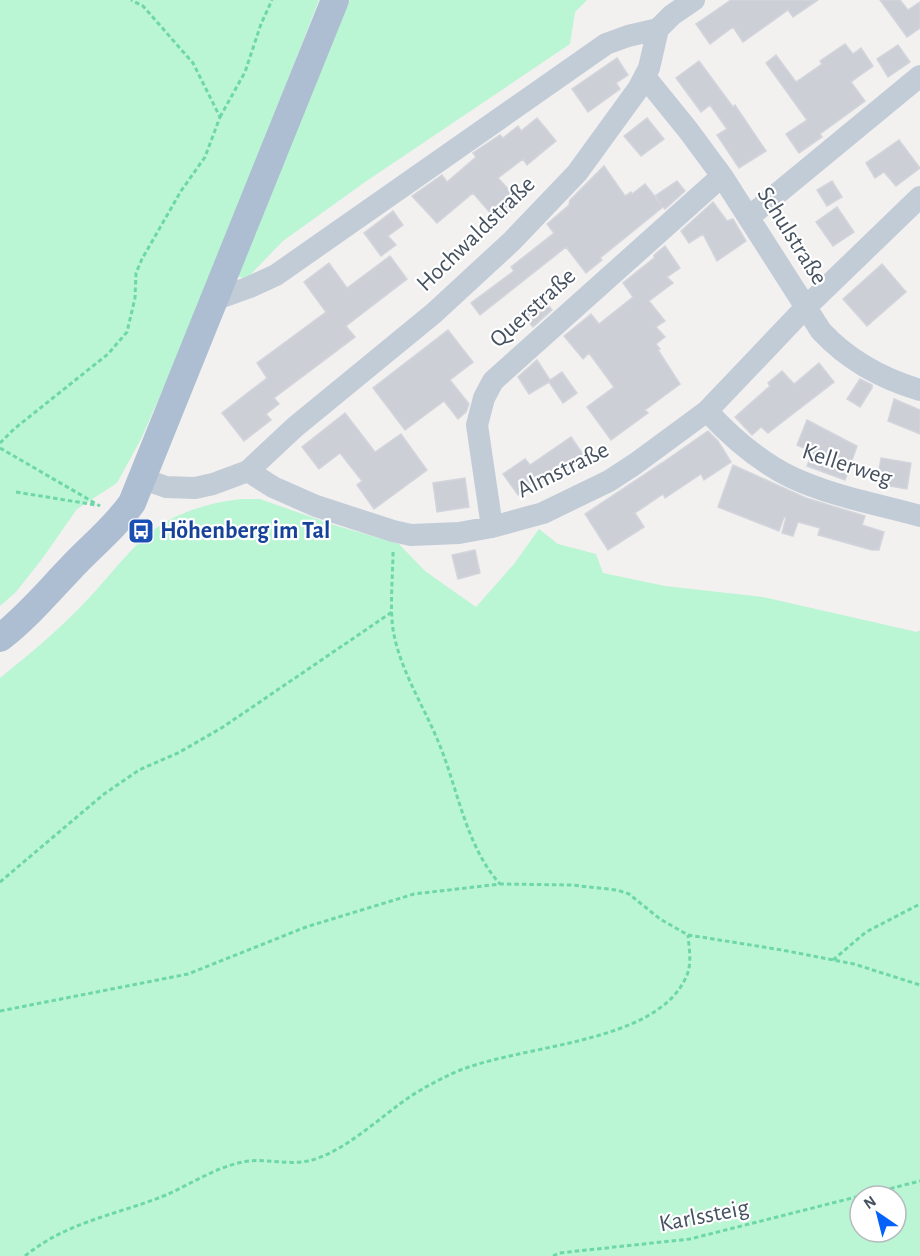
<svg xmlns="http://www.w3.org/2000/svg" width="920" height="1256" viewBox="0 0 920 1256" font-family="'Alegreya Sans',sans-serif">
<rect width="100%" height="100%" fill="#f3f0f0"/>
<!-- green -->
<path fill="#baf5d4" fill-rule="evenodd" d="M 0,0 L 319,0 L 203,298 L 141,439 L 117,483 L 77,509 L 42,559 L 16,592 L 0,606 Z
M 350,0 L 587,0 L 575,12 L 570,44 L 365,182 L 283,241 L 246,279 L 237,276 Z
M 241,499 L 260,499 L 331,524 L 399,544 L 425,571 L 476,607 L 514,564 L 539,529 L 558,544 L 596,554 L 603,573 L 665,586 L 763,597 L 917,632 L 920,630 L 920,1256 L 0,1256 L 0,678 C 31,653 61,628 88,599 C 107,579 124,556 144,538 C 170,514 206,503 241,499 ZM 860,1196 L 896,1196 L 896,1232 L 860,1232 Z"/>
<!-- building -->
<path fill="#cccfd6" stroke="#d3d5dc" stroke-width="1.5" d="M 731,0 L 818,0 L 793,17 L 788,10 L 743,42 L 733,27 L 710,44 L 696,24 Z
M 880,0 L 900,0 L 908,10 L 920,2 L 920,28 L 907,37 Z
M 845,44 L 853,54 L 861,48 L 873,66 L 851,82 L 865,101 L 820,134 L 822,137 L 799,153 L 786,134 L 807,120 L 766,63 L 776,55 L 796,82 L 822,64 L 820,61 Z
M 898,45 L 910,62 L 888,77 L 877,59 Z
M 617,58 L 628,75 L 616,83 L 620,89 L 588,112 L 572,89 Z
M 699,61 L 733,107 L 735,105 L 766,151 L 739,168 L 717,135 L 727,129 L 710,105 L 701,112 L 676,78 Z
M 537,118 L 556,141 L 527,165 L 523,159 L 498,178 L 520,202 L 498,222 L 473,193 L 437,223 L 412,196 L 442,175 L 447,182 L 476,157 L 473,153 L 500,135 L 503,138 L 518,126 L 521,131 Z
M 647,118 L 664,139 L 641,156 L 624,136 Z
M 899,140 L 920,168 L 896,186 L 884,172 L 875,178 L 866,163 Z
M 604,166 L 625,196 L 631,192 L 632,194 L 645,184 L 661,204 L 655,196 L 677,181 L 685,191 L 665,209 L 663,207 L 600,258 L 602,260 L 586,273 L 566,247 L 480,315 L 471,303 L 514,271 L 511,267 L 554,233 L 547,224 L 569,205 L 570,200 Z
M 832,181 L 842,197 L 827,206 L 817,190 Z
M 713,202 L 727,221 L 733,219 L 746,241 L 717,261 L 703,234 L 689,243 L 681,231 Z
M 837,207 L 854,232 L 833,246 L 816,222 Z
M 393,211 L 403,225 L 388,236 L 396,245 L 381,256 L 364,233 Z
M 665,246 L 680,268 L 667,277 L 673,283 L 649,301 L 665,321 L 656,327 L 665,337 L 656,344 L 660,349 L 658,350 L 680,384 L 645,410 L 648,413 L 611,440 L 587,407 L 614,387 L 589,353 L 583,359 L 564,336 L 591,314 L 599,324 L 633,297 L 623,283 L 654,258 L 654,255 Z
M 390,256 L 407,279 L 346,326 L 355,337 L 274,398 L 279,404 L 266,414 L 271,420 L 244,441 L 222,413 L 267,378 L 257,363 L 326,312 L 304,282 L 329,263 L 347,288 Z
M 882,264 L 906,292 L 867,326 L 843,299 Z
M 543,299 L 552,310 L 533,327 L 522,314 Z
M 448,330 L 473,362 L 450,380 L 469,404 L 466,412 L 458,419 L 444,401 L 405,430 L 373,388 Z
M 537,360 L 550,380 L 562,372 L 577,393 L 563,403 L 549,382 L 529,394 L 518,377 Z
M 819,363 L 834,382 L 768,433 L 761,427 L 752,435 L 735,417 L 770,386 L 768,383 L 782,371 L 794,384 Z
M 860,379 L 872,385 L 872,388 L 860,407 L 847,399 Z
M 894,399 L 920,410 L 920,434 L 888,421 Z
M 345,413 L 375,452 L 401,434 L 427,470 L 374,509 L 357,485 L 362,481 L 340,453 L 319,469 L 302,447 Z
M 807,420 L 857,446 L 845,480 L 807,466 L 813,452 L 797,445 Z
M 708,431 L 718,441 L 731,462 L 704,480 L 701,474 L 665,498 L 663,494 L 635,513 L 644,527 L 608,550 L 585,514 L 662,463 Z
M 571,437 L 585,457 L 543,485 L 540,479 L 518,495 L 503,474 L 525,459 L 530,465 Z
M 881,458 L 911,463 L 907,489 L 877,484 Z
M 733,465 L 806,498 L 865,516 L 862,525 L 884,532 L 879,550 L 872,550 L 818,535 L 820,528 L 798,522 L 793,536 L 782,533 L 786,518 L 784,517 L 779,531 L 718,507 Z
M 465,478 L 469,507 L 437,512 L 433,483 Z
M 475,550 L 480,573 L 458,579 L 452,555 Z"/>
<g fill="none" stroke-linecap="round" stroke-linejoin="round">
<!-- path -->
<path stroke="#6ed7a9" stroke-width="3" stroke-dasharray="4.5 3" stroke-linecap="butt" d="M 220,117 L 245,72 L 261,24 L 272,0
M 0,443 L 14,429 L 108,354 L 127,332 L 135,298 L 136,273 L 142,259 L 181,191 L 205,157 L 220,117 L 193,63 L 143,6 L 131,0
M 0,448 L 100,506
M 16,492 L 96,505
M 393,552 C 393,576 389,611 394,635 C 402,673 423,705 438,741 C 458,788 465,845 500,884
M 0,882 L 104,794 L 139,770 L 178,753 L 223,727 L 392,612
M 833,960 L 866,932 L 920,904
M 0,1011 L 188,974 L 306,927 L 414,894 L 500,884 L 571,885 L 617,890 L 629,894 L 660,919 L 688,935 L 782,950 L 854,964 L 920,985
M 861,1196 L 920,1181
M 25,1256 C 68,1221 117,1215 166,1195 C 193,1183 219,1165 249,1161 C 269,1159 288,1165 308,1161 C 344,1153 381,1116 411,1096 C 423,1088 435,1082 447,1076 C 511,1043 657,1048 687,975 C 692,963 689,948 688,935
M 553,1256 L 559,1253 L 690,1239 L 860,1196"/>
<!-- minor -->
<path stroke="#c2ccd7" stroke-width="22" d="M 645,77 L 688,130 L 722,176 L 821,331 C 848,360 883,379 920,390
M 749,217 L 920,76
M 214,300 L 250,287 L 276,275 L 606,44 L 628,36 L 658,29
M 707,411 C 731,437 758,461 791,477 C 831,496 877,504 920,516
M 248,471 L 273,487 L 316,506 L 393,531 L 411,535 L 459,533 L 492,527 L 543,513 L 609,481 L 635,464 L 707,411 L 805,308 L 920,197
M 141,478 L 166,487 L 195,488 L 213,484 L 248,471 L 295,427 L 434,313 L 512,241 L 577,173 L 638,89 L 649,68 L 658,29 L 672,15 L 694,0
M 492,527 L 477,425 L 484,398 L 493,381 L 722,176"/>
<!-- major -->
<path stroke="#adbdd2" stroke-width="28" d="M 0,638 C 26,618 46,594 69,570 C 91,546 113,530 132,503 L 335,0"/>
</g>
<!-- icons -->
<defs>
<g id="bus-square" transform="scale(1.35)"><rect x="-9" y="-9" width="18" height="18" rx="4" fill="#1a4fb4" stroke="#fff"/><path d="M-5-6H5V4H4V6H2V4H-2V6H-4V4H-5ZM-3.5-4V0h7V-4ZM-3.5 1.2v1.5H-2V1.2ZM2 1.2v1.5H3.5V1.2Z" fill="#fff"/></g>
</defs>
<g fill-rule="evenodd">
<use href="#bus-square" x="141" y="531"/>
</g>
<g text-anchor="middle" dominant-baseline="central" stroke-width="4.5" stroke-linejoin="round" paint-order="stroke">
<!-- street labels -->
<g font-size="24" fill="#465260" stroke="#fff">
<text transform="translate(476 234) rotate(-44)">Hochwaldstraße</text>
<text transform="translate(792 236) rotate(58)">Schulstraße</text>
<text transform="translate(533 308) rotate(-42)">Querstraße</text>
<text transform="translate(847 465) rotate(18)">Kellerweg</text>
<text transform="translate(563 470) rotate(-26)">Almstraße</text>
<text transform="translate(704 1216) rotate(-11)">Karlssteig</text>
</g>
<!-- transit labels -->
<g font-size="24" font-weight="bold" fill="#164399" stroke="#fff" text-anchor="start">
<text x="160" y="531">Höhenberg im Tal</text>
</g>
</g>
<!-- north arrow -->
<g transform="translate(878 1214) rotate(325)"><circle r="28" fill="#ffffff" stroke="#b5babf" stroke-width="1.5"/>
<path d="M0-4.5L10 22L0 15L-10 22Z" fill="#0461f9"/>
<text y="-9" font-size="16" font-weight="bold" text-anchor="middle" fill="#465260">N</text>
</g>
</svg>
